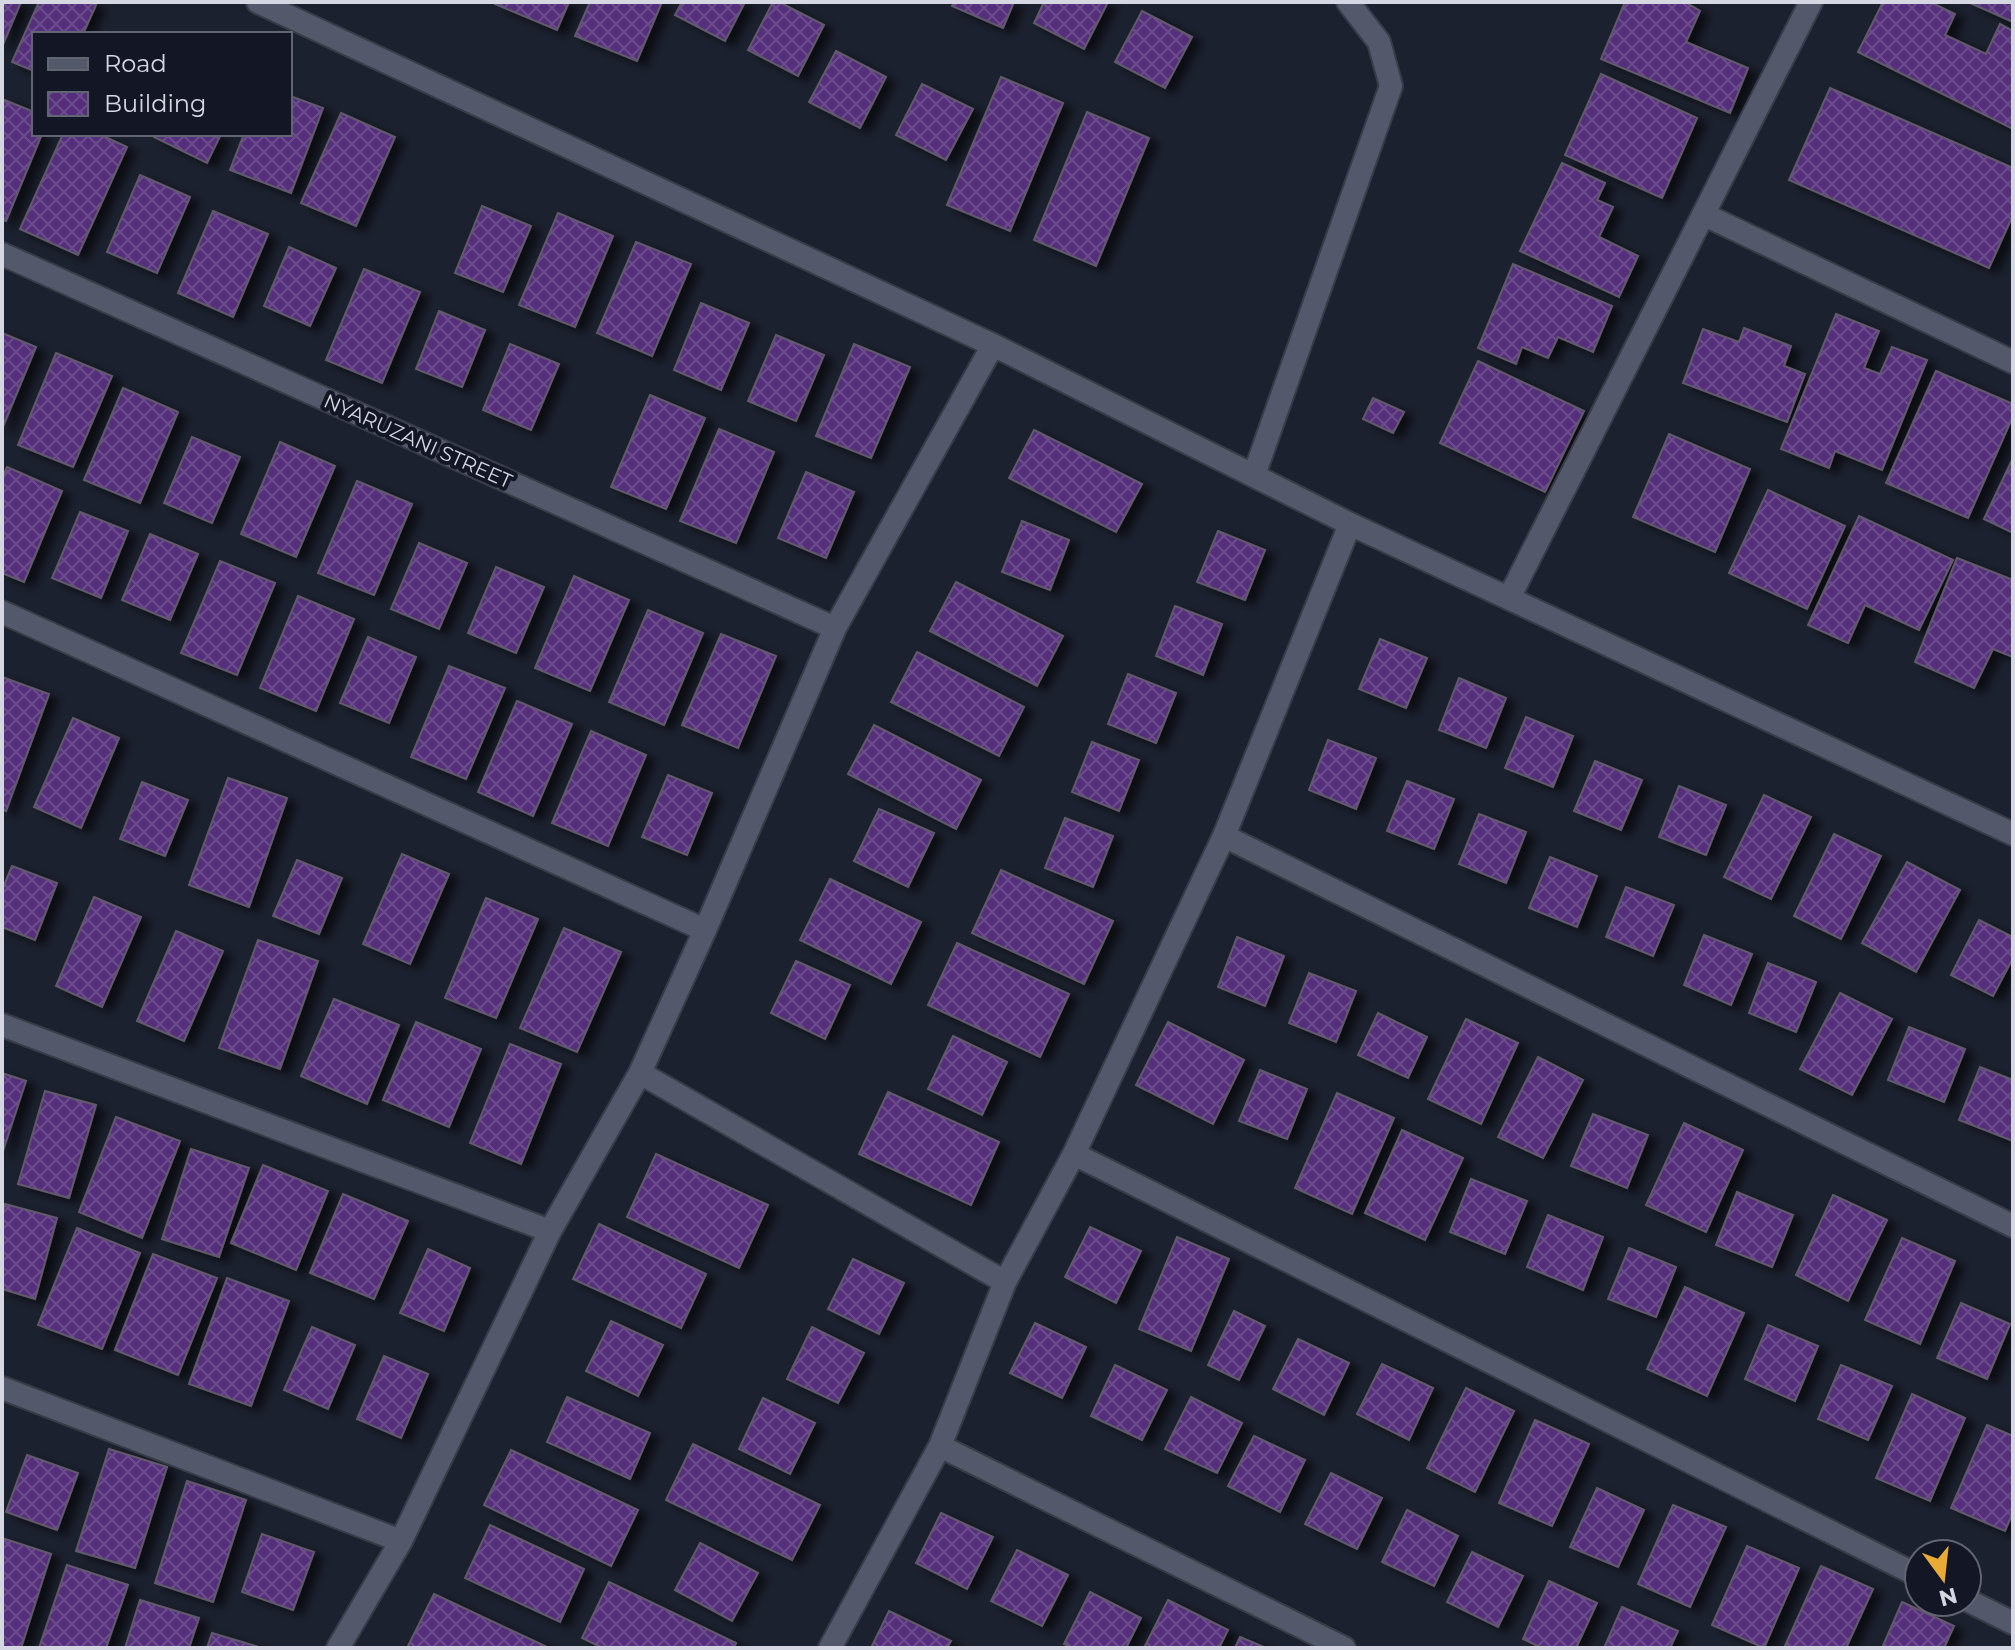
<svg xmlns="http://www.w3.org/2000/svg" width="2015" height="1650" viewBox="0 0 2015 1650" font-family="Montserrat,sans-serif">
<defs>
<pattern id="building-cross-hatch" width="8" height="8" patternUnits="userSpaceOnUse" patternTransform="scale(2)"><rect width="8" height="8" fill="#542e7b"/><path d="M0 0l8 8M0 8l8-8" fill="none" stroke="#6c4c8d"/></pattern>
<filter id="shadow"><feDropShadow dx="9" dy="5" stdDeviation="4" flood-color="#0009"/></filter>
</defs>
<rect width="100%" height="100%" fill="#1c212f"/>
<!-- building -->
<path fill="url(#building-cross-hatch)" stroke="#615a6b" stroke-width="2" filter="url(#shadow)" d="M 2,2 L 21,2 L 2,47 Z
M 39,2 L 90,2 L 96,5 L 83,34 L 34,34 L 34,71 L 12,62 Z
M 496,2 L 569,2 L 557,30 L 495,4 Z
M 590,2 L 662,2 L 637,61 L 575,36 Z
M 682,2 L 745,2 L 725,41 L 675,15 Z
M 773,2 L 779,2 L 824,25 L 798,76 L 748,50 Z
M 954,2 L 1014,2 L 1003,28 L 952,6 Z
M 1044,2 L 1108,2 L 1084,49 L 1034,23 Z
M 1625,2 L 1685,2 L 1700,11 L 1686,42 L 1748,68 L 1730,113 L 1601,59 Z
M 1883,2 L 1930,2 L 1955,14 L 1945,35 L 1986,54 L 2000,24 L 2013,31 L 2013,129 L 1858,52 Z
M 1968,2 L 2013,2 L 2013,22 Z
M 1142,11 L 1192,37 L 1165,88 L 1115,62 Z
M 836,51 L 886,77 L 860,128 L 809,102 Z
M 1601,74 L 1697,118 L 1662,198 L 1565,155 Z
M 1001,77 L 1063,103 L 1010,231 L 947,205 Z
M 922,84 L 973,109 L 946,160 L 896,135 Z
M 1830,88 L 2013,168 L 2013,215 L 1989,268 L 1789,180 Z
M 290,96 L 323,108 L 291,193 L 230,170 L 244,134 L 290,134 Z
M 2,99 L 34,112 L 34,134 L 42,134 L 6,221 L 2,220 Z
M 1087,112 L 1149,138 L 1096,266 L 1034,240 Z
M 341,113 L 395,137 L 356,226 L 301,203 Z
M 63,134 L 99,134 L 127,147 L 78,255 L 20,229 Z
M 155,134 L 221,134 L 207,163 L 154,137 Z
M 1562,163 L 1605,183 L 1597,200 L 1613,207 L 1599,237 L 1638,256 L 1619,297 L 1520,251 Z
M 140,175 L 190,197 L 157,273 L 107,252 Z
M 482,206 L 531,226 L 503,292 L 455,273 Z
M 213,211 L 268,234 L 233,317 L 178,293 Z
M 558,213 L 613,236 L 575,327 L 519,305 Z
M 636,242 L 691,264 L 652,356 L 597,333 Z
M 289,247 L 336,268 L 310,326 L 264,306 Z
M 1513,264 L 1612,306 L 1593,352 L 1558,337 L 1548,358 L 1522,347 L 1516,364 L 1478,348 Z
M 364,269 L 420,292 L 382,383 L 326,360 Z
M 701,303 L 749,323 L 721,390 L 674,370 Z
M 439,311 L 485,330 L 462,387 L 416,369 Z
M 1836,314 L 1879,331 L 1864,368 L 1880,374 L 1892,347 L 1927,360 L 1882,470 L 1835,451 L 1829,468 L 1781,449 Z
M 1744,328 L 1791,346 L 1784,366 L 1805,374 L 1787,422 L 1683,383 L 1703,329 L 1739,342 Z
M 2,333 L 36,347 L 2,429 Z
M 776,335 L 824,355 L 796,421 L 748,401 Z
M 510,344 L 559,364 L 531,430 L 483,410 Z
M 854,344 L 910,367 L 871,458 L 816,436 Z
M 56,353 L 112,376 L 73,467 L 18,445 Z
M 1478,361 L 1584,411 L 1545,492 L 1440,443 Z
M 1936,371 L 2013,404 L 2013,416 L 1968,518 L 1886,483 Z
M 123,388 L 178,412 L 140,503 L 84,480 Z
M 650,395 L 705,418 L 666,509 L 611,487 Z
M 1373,398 L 1404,412 L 1393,433 L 1363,419 Z
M 719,429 L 774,452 L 736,543 L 680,521 Z
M 1034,430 L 1142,484 L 1116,532 L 1009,478 Z
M 1669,434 L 1750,469 L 1715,552 L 1633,517 Z
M 192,437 L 240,457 L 212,523 L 164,503 Z
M 280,442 L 335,466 L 296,557 L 241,534 Z
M 2013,458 L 2013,533 L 1984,519 Z
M 7,467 L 62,491 L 24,582 L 2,573 L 2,478 Z
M 806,472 L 854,492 L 826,558 L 778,538 Z
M 357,481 L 412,504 L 374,595 L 318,573 Z
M 1768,490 L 1845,526 L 1807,609 L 1729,573 Z
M 80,512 L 128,531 L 101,598 L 52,578 Z
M 1859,516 L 1953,560 L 1919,630 L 1865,605 L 1848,643 L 1808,625 Z
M 1022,521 L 1069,540 L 1050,590 L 1002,572 Z
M 1218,531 L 1265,550 L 1245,600 L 1197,582 Z
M 150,534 L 198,554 L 170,620 L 122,600 Z
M 419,543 L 467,563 L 439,629 L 391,609 Z
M 1957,558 L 2013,580 L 2013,657 L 1993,649 L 1974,688 L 1915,662 Z
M 220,561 L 275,583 L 237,675 L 181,653 Z
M 496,567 L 544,587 L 516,653 L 468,633 Z
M 574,576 L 629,600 L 590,691 L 535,668 Z
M 956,582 L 1063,636 L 1037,686 L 930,631 Z
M 298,596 L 354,619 L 316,711 L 260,688 Z
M 1175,606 L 1222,624 L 1203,675 L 1156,656 Z
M 648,610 L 703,633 L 664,725 L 609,702 Z
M 721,634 L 776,656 L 738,748 L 682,725 Z
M 368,637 L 416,657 L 389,723 L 340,703 Z
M 1380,639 L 1427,658 L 1406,708 L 1359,689 Z
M 917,652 L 1024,707 L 999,756 L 891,702 Z
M 449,666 L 505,688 L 466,779 L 411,757 Z
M 1128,674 L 1176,693 L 1156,743 L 1108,724 Z
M 2,677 L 49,694 L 6,811 L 2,809 Z
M 1459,678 L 1506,698 L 1486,748 L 1439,730 Z
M 517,701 L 572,724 L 533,816 L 478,792 Z
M 1526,717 L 1573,736 L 1553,787 L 1505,768 Z
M 73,718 L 119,738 L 81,828 L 34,807 Z
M 874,725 L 981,780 L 956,829 L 848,774 Z
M 591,731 L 646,755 L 608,846 L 552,823 Z
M 1328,740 L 1376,758 L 1356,809 L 1309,790 Z
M 1092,742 L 1139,760 L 1119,811 L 1072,792 Z
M 1595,761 L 1642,780 L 1621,830 L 1574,811 Z
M 668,775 L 712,793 L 687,855 L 642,837 Z
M 228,778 L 287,798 L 249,907 L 189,885 Z
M 1407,781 L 1454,799 L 1434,849 L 1387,831 Z
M 142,782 L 188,800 L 165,856 L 120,839 Z
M 1679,786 L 1726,805 L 1706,855 L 1659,837 Z
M 1764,795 L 1811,817 L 1771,899 L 1724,877 Z
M 879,809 L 934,833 L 908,887 L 854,861 Z
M 1479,814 L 1526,832 L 1506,883 L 1459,864 Z
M 1065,818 L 1113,836 L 1093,887 L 1045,868 Z
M 1834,834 L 1881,856 L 1841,939 L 1794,916 Z
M 402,854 L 449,874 L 410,964 L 363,944 Z
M 1550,857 L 1597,876 L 1577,927 L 1529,908 Z
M 297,860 L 342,878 L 319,934 L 273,916 Z
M 1907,862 L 1960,890 L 1916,972 L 1862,943 Z
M 12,866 L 57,883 L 35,940 L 2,927 L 2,890 Z
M 1001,870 L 1113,921 L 1084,984 L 972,933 Z
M 830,879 L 921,922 L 891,984 L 800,940 Z
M 1626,887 L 1674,905 L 1653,956 L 1606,937 Z
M 94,897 L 141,917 L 102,1007 L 56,986 Z
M 486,898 L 538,919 L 496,1018 L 445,998 Z
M 1979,920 L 2013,937 L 2013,958 L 1993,996 L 1951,975 Z
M 564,928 L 621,952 L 577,1052 L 520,1028 Z
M 176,931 L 223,951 L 184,1041 L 137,1021 Z
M 1704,935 L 1752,954 L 1731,1005 L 1684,985 Z
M 1237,937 L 1284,956 L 1265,1006 L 1218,987 Z
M 258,940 L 318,961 L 280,1069 L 219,1048 Z
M 957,943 L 1069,994 L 1040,1057 L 928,1005 Z
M 796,961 L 850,985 L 825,1039 L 771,1013 Z
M 1768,963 L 1816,982 L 1796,1032 L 1749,1013 Z
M 1309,973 L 1356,991 L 1336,1042 L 1289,1023 Z
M 1840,993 L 1892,1019 L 1852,1095 L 1800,1069 Z
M 334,999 L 399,1025 L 367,1104 L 301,1076 Z
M 1378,1013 L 1427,1037 L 1408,1078 L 1358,1055 Z
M 1466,1019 L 1518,1043 L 1481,1124 L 1428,1099 Z
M 416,1022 L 481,1049 L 449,1127 L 383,1100 Z
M 1168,1022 L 1244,1060 L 1213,1124 L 1136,1085 Z
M 1909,1027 L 1965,1049 L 1944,1102 L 1888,1080 Z
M 953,1036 L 1007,1062 L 982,1115 L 928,1089 Z
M 510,1044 L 561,1064 L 521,1164 L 470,1143 Z
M 1538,1057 L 1583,1080 L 1543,1158 L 1498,1137 Z
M 1980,1067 L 2013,1080 L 2013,1141 L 1959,1120 Z
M 1260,1070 L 1307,1089 L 1287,1139 L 1239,1121 Z
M 2,1073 L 26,1081 L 2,1154 Z
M 45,1091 L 96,1105 L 69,1198 L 18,1184 Z
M 888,1092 L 999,1142 L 971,1205 L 859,1154 Z
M 1337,1093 L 1394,1118 L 1352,1214 L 1295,1188 Z
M 1593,1114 L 1648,1135 L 1627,1188 L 1571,1166 Z
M 116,1117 L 180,1141 L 142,1238 L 79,1212 Z
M 1684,1123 L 1743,1150 L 1706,1232 L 1646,1205 Z
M 1402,1130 L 1463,1158 L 1425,1240 L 1365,1213 Z
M 191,1149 L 249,1168 L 219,1257 L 162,1239 Z
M 656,1154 L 768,1205 L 739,1268 L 627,1217 Z
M 263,1165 L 328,1191 L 296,1270 L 231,1243 Z
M 1471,1179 L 1527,1201 L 1505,1254 L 1450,1232 Z
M 1737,1192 L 1793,1215 L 1772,1267 L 1716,1245 Z
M 343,1194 L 408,1221 L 374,1299 L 310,1273 Z
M 1833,1195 L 1887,1220 L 1848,1301 L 1796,1275 Z
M 5,1204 L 57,1218 L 35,1299 L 2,1289 L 2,1215 Z
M 1548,1215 L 1603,1237 L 1583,1290 L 1527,1267 Z
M 599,1224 L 706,1274 L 681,1328 L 573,1279 Z
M 1090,1227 L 1141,1251 L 1116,1303 L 1065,1277 Z
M 77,1228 L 140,1253 L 102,1349 L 38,1325 Z
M 1177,1237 L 1229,1259 L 1191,1351 L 1139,1329 Z
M 1902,1238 L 1955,1261 L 1920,1344 L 1865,1320 Z
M 1629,1248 L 1676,1267 L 1656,1317 L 1608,1299 Z
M 428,1249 L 470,1268 L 444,1331 L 400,1313 Z
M 153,1254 L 217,1278 L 178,1375 L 115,1350 Z
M 853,1259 L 904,1283 L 879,1334 L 828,1309 Z
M 227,1278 L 289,1301 L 251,1406 L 189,1384 Z
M 1685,1287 L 1744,1313 L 1707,1396 L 1647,1369 Z
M 1961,1303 L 2010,1324 L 1987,1379 L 1937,1358 Z
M 1234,1311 L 1265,1326 L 1239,1380 L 1208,1365 Z
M 611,1321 L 663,1345 L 638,1396 L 586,1371 Z
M 1035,1323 L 1086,1347 L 1062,1398 L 1010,1373 Z
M 1768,1325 L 1818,1346 L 1795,1401 L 1745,1379 Z
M 312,1327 L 355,1345 L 328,1409 L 284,1390 Z
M 812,1327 L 864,1353 L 838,1403 L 787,1379 Z
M 1298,1339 L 1349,1363 L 1324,1415 L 1273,1389 Z
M 384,1356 L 428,1374 L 401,1438 L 357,1419 Z
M 1382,1364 L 1433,1388 L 1409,1440 L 1357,1414 Z
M 1115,1365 L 1167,1390 L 1142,1440 L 1091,1416 Z
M 1841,1365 L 1892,1386 L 1868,1440 L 1818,1419 Z
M 1466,1388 L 1514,1411 L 1475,1492 L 1427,1468 Z
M 1912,1394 L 1965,1418 L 1930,1501 L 1876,1478 Z
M 567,1397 L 650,1433 L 630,1479 L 547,1442 Z
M 1191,1397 L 1242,1423 L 1217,1473 L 1165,1449 Z
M 763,1398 L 815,1423 L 790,1474 L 739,1449 Z
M 1535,1420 L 1589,1444 L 1552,1526 L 1499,1503 Z
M 1987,1425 L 2013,1436 L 2013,1512 L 2005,1531 L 1951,1508 Z
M 1254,1436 L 1305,1460 L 1280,1512 L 1228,1486 Z
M 693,1444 L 820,1505 L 792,1560 L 666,1500 Z
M 109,1449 L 167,1467 L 135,1568 L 76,1551 Z
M 511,1450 L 638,1510 L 611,1566 L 484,1505 Z
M 27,1455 L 78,1473 L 57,1530 L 6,1512 Z
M 1331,1473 L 1382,1498 L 1357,1549 L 1305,1524 Z
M 187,1481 L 246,1500 L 213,1602 L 155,1583 Z
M 1597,1488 L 1644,1510 L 1618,1567 L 1570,1547 Z
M 1673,1505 L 1726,1527 L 1690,1607 L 1638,1584 Z
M 1407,1510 L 1458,1536 L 1434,1586 L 1382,1562 Z
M 941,1513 L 993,1537 L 967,1589 L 916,1563 Z
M 490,1525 L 584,1569 L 560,1622 L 465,1578 Z
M 262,1534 L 314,1552 L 293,1610 L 242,1592 Z
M 2,1538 L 51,1554 L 21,1648 L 2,1648 Z
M 700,1543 L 758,1573 L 732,1621 L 675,1590 Z
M 1747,1546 L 1799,1568 L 1764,1648 L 1712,1625 Z
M 1017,1550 L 1068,1575 L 1042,1626 L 991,1601 Z
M 1472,1552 L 1523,1576 L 1498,1627 L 1447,1602 Z
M 67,1565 L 128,1585 L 106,1648 L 39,1648 Z
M 1821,1566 L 1873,1589 L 1846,1648 L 1791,1648 L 1785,1646 Z
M 1549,1581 L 1597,1603 L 1576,1648 L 1542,1648 L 1523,1639 Z
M 609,1582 L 736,1643 L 734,1648 L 603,1648 L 582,1638 Z
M 1090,1592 L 1141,1618 L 1126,1648 L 1073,1648 L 1064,1644 Z
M 434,1594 L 549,1648 L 407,1648 Z
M 140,1600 L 199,1618 L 189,1648 L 125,1648 Z
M 1168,1600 L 1228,1630 L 1219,1648 L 1144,1648 Z
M 1902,1602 L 1954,1626 L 1944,1648 L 1882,1648 Z
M 1622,1607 L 1678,1631 L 1670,1648 L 1604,1648 Z
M 889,1611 L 951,1641 L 947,1648 L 871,1648 Z
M 212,1633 L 262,1648 L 207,1648 Z
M 1240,1637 L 1266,1648 L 1235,1648 Z"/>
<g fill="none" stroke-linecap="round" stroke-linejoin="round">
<!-- minor casing -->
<g stroke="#383b48" stroke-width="26">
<path id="minor" d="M 258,2 L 993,345 L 1350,524 L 2013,834
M 1705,215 L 2013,362
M 2,254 L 835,628
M 1254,475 L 1391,86 L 1379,42 L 1348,2
M 1509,598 L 1811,2
M 2,612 L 705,930
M 1224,836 L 2013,1226
M 2,1025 L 550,1231
M 640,1073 L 1005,1282
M 1074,1154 L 1919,1576
M 2,1388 L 401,1541
M 940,1446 L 1344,1648
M 1967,1600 L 2013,1623
M 338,1648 L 401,1541 L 550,1231 L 640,1073 L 705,930 L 835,628 L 993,345
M 830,1648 L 940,1446 L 1005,1282 L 1074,1154 L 1224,836 L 1350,524"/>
</g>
<!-- minor -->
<use href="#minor" stroke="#53596a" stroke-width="22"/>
</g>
<g text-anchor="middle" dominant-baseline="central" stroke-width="8" stroke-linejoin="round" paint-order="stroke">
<!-- street labels -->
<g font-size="20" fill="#d5d8e2" stroke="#131725">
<text transform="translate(418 441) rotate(24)">NYARUZANI STREET</text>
</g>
</g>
<!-- border -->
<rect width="2015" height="1650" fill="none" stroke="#d5d8e2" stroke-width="8"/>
<!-- legend -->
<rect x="32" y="32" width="260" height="104" fill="#131725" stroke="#616471" stroke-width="2"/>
<rect x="48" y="58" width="40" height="12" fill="#53596a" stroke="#616471" stroke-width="2"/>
<text x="104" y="72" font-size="24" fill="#d5d8e2">Road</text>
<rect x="48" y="92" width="40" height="24" fill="url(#building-cross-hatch)" stroke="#616471" stroke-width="2"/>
<text x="104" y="112" font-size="24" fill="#d5d8e2">Building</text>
<!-- north arrow -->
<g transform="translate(1943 1578) rotate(165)"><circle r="38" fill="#131725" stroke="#616471" stroke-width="2"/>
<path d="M0-6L14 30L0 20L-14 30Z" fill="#e9ab38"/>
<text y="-12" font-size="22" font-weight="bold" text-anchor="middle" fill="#d5d8e2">N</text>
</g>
</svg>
